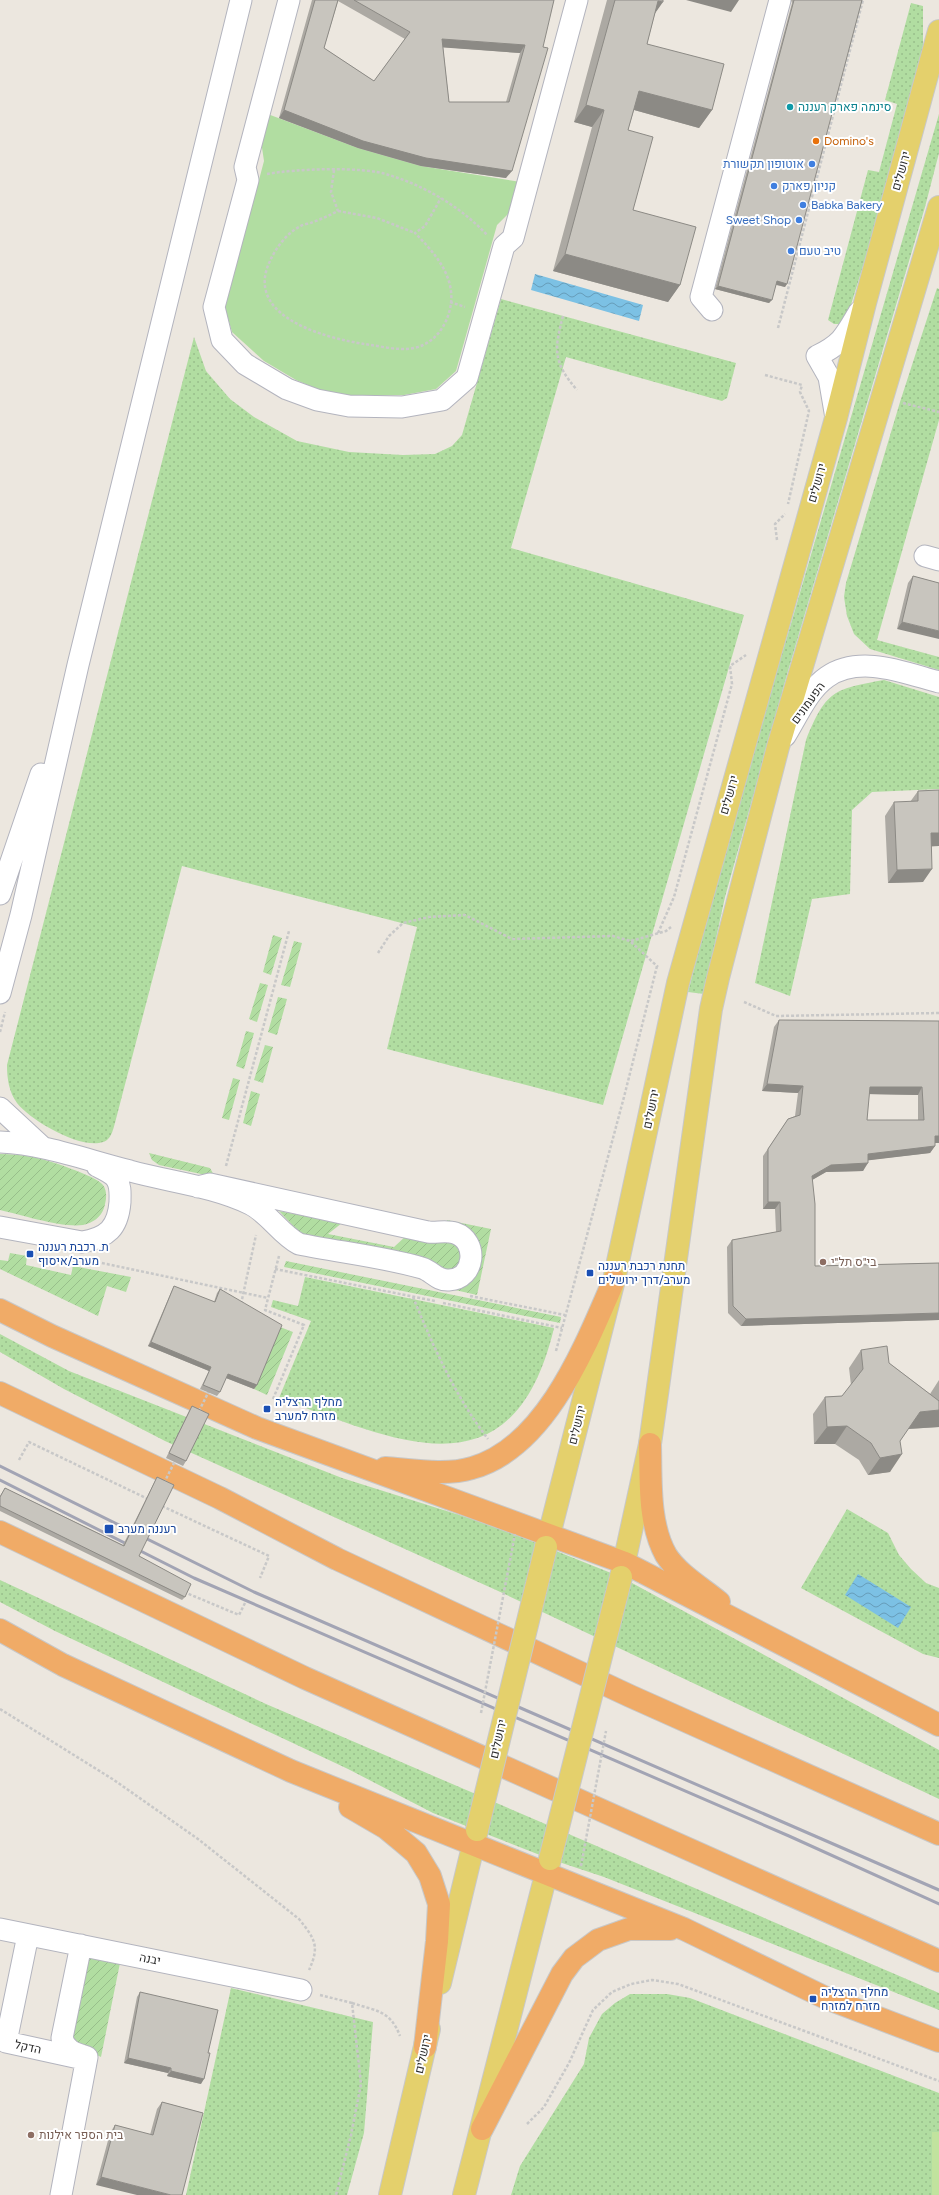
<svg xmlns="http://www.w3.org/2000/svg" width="939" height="2195" viewBox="0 0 939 2195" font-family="Figtree,Heebo,sans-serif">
<defs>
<pattern id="grass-dots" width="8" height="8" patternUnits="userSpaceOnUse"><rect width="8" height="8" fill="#b1dda1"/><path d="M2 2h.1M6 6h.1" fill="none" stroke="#98be8b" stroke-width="1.8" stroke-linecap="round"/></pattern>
<pattern id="garden-furrows" width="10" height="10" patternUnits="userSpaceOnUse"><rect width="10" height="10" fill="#b1dda1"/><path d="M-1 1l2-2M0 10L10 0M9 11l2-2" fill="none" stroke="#98be8b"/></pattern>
<pattern id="water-waves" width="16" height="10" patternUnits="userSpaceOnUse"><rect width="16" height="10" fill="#7cc1e4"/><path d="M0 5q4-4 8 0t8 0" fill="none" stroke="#669db9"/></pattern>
</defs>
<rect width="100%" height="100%" fill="#ece7df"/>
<!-- grass -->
<path fill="url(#grass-dots)" d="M 911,3 L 923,6 L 923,56 L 918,89 L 845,324 L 834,324 L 828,320 L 868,170 L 879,172 L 897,104 L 885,100 Z
M 939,114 L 939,153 L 925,207 L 788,671 L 725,897 L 704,994 L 688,992 L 750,756 L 788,634 Z
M 937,288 L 939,289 L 939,420 L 877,640 L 939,657 L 939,670 L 870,649 L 854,634 L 847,616 L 844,597 L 846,583 L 900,402 Z
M 501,299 L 736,363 L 727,398 L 722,401 L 566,357 L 511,548 L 744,615 L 603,1105 L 387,1049 L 417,927 L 182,866 L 116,1119 C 114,1126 112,1140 103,1142 C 81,1150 30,1120 17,1103 C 9,1092 7,1079 7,1065 L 194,337 L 206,371 L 230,399 L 254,417 L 297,441 L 349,452 L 403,455 L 435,454 L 452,446 L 462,435 Z
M 884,680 L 939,697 L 939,789 L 872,792 L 852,810 L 850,894 L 812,899 L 790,996 L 755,983 L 806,740 C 826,691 833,689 884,680 Z
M 305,1277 L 554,1328 C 513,1499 399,1442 279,1398 L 311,1321 L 271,1307 L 273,1300 L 298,1306 Z
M 0,1334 L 69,1371 L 342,1478 L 491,1525 L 621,1577 L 939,1750 L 939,1799 L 496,1590 L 165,1441 L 64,1389 L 0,1352 Z
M 847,1509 L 888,1533 L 899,1555 L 911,1569 L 926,1583 L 939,1588 L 939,1658 L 923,1654 L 801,1588 Z
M 0,1580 L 266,1704 L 939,1993 L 939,2010 L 604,1877 L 550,1859 L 433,1813 L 348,1769 L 55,1631 L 0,1602 Z
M 231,1988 L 373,2022 L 364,2133 L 347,2195 L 186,2195 Z
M 630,1994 L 667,1994 L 690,1998 L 939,2093 L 939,2132 L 932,2132 L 932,2195 L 511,2195 L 520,2166 L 584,2064 L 589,2038 L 602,2014 L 615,2003 Z"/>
<!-- park -->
<path fill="#b1dda1" d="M 265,113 L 358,148 L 421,166 L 521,182 L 511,211 L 497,225 L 456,371 L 436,389 L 404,395 L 353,396 L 322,391 L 296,380 L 264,361 L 232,332 L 225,308 L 264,161 L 261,141 Z"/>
<!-- garden -->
<path fill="url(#garden-furrows)" d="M 273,935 L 282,938 L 271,975 L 263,972 Z
M 294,941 L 302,943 L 290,987 L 281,985 Z
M 260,983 L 268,985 L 257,1022 L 249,1019 Z
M 278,997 L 287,999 L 277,1035 L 268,1032 Z
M 246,1031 L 254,1033 L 244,1069 L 236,1066 Z
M 265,1045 L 273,1047 L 263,1083 L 254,1080 Z
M 233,1078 L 240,1080 L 229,1120 L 222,1118 Z
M 251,1091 L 260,1094 L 251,1126 L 243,1123 Z
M 149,1153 L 210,1168 L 215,1177 L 159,1165 L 152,1160 Z
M 0,1154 C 11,1154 22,1155 33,1157 C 45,1159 97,1176 103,1185 C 108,1192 106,1201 104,1208 C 101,1217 93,1223 83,1225 C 62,1228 22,1215 0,1210 Z
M 279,1211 L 342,1223 L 328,1234 L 394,1247 L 407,1235 L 440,1237 L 462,1248 L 461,1262 L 451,1271 L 301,1234 Z
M 447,1220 L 491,1229 L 477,1295 L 433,1285 L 474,1270 L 446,1227 Z
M 10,1253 L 27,1256 L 26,1265 L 71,1275 L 73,1266 L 131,1277 L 126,1292 L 107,1286 L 98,1316 L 0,1269 L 0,1260 L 8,1261 Z
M 286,1261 L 561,1317 L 560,1323 L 284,1267 Z
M 280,1327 L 293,1332 L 267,1395 L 254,1389 Z
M 86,1956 L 120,1963 L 101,2057 C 88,2051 75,2046 70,2031 Z"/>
<!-- pitch -->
<path fill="#c1e39e" d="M 932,2132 L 939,2132 L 939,2195 L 932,2195 Z"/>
<!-- water -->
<path fill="url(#water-waves)" d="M 535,274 L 643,305 L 639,321 L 531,290 Z
M 858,1574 L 911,1607 L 898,1628 L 845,1595 Z"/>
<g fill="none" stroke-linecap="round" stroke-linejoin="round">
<!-- minor casing -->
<g stroke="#b3b4be" stroke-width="23">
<path id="minor" d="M 289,0 L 245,167 L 248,180 L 214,307 L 222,340 L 245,364 L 287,389 L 317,400 L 349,406 L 402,407 L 442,400 L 467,378 L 504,246 L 513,238 L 577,0
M 712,310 L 701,297 L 780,0
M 836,418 L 829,377 L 817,356 C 842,344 845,336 859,312
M 925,556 L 939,560
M 785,736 C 797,717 808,690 827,677 C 860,654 905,673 939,682
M 0,894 L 41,774
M 0,993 L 21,915 L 78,665 L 241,0
M 0,1108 L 41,1146
M 0,1142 C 45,1144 86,1160 130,1171 C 170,1182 213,1186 250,1204 C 270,1214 280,1234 299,1244 C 338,1252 384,1257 422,1268 C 432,1271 437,1281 449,1280 C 475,1279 479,1241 455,1233 C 446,1230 437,1233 428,1232 L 210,1184 L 198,1187
M 0,1227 L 82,1242 C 107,1238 118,1228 120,1202 C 120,1194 121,1187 117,1180 C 114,1174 103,1169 97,1166
M 0,1929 L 301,1990
M 28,1935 L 6,2042 L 79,2058
M 61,2195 L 87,2057 C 74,2053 66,2051 62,2038 L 81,1945"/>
</g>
<!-- major casing -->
<g stroke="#c8c8c8" stroke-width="24">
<path id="major" d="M 546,1547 L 614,1280 L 678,983 L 836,418 L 865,303 L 939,31
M 621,1577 L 650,1444 L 711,1009 L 718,978 L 778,747 L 939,207
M 440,1983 L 477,1830
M 390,2195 L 429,2029
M 464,2195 L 550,1859"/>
</g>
<!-- highway casing -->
<g stroke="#c8c8c8" stroke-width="24">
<path id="highway" d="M 0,1310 L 52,1336 L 257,1428 L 625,1563 L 939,1725
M 0,1393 L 220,1498 L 337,1559 L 630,1696 L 939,1834
M 650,1444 C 651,1479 648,1523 666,1555 C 678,1574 702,1588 719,1602
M 385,1468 C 412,1470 446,1476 472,1468 C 547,1447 586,1344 614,1280
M 0,1532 L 305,1678 L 939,1961
M 0,1630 L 63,1665 L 291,1771 L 684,1929 L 826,1998 L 939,2041
M 350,1807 L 386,1828 L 403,1842 L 416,1853 L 430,1876 L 439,1904 L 437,1941 L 425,2047
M 482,2129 L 562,1974 L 574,1958 L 598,1940 L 629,1929 L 670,1929"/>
</g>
<!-- path -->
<path stroke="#c8c8c8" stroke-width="2.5" stroke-dasharray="3 2" stroke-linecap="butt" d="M 334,170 L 331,192 L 338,211 C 330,215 322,219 313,222 C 309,224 303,224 299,227 C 287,233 275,249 270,261 C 243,317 326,338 364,344 C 381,346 401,352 418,347 C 436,341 446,326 450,309 C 457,278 435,253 415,233 L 425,226 L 441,198
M 267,174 C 293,169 364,166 389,175 C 425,186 461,207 487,235
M 338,211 L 377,218 L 415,233
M 450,302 L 465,307
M 563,316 C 554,350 553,362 577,390
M 778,328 L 863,0
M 765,375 L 802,385 L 800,392 L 809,411 L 788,504
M 903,403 L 939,412
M 777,540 L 775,524 L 785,514
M 658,933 L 674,897 L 732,684 L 730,666 L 746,655
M 631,941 L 666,931 L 671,927
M 378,953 L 389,936 L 403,923 L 429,917 L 465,915 L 512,939 L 613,936 L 630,941 L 658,967
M 744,1002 L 776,1016 L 939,1013
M 0,1032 L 5,1012
M 226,1166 L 289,931
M 97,1262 L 268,1298
M 275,1269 L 435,1301
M 470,1296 L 565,1315
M 413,1297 C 433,1346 455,1396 488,1439
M 443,1303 L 562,1328
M 241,1304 L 256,1235
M 556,1351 L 624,1097 L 657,966
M 273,1399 L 304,1325 L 265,1310 L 279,1256
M 19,1460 L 29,1442 L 148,1499
M 162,1506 L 269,1556 L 260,1578
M 184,1592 L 239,1615 L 246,1601
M 0,1709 L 114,1780 L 198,1839 L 299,1919 C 315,1939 320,1946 309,1970
M 320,1995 L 352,2003 L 361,2084 L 351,2135 L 336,2195
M 352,2003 C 376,2011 390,2010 400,2036
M 527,2124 L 544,2107 L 569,2063 L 593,2010 L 612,1992 L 631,1984 L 652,1980 L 678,1984 L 939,2081"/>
<!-- minor -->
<use href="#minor" stroke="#fff" stroke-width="21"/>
<!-- major -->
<use href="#major" stroke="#e4d06c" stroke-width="22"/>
<!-- highway -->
<use href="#highway" stroke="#f0ab67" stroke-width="22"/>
<!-- rail -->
<path stroke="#a2a4b4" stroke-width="3" d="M 0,1466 L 254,1592 L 939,1890
M 0,1480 L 194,1578 L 789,1836 L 939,1904"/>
<!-- major-bridge casing -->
<g stroke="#c8c8c8" stroke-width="24" stroke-linecap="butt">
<path id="major-bridge" d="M 477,1830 L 546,1547
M 550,1859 L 621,1577"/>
</g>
<!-- path-bridge -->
<path stroke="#c8c8c8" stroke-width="2.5" stroke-dasharray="3 2" stroke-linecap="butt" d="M 199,1411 L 209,1391
M 164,1483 L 176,1459
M 481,1713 L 515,1534
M 581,1866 L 606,1731"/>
<!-- major-bridge -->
<use href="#major-bridge" stroke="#e4d06c" stroke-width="22"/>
</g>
<!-- wall -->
<path fill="#aca9a3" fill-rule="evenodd" d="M 312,0 L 554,0 L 506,178 L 421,166 L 358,148 L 279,118 ZM 338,1 L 405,39 L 374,81 L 324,48 ZM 443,47 L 520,53 L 506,102 L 449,102 Z
M 607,0 L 663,0 L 655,13 L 647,44 L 712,110 L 699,128 L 634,110 L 628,130 L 633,210 L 680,285 L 668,302 L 553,271 L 592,127 L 574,122 Z
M 791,0 L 862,0 L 785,287 L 776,285 L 769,303 L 715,289 L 792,3 Z
M 913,576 L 939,583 L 897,629 L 908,583 Z
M 939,790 L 939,846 L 931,846 L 923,882 L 888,883 L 885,816 L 894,802 L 910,802 L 918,791 Z
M 779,1020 L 939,1021 L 935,1146 L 930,1153 L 868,1160 L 863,1171 L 826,1172 L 812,1180 L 815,1266 L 939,1263 L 939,1320 L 741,1326 L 728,1313 L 727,1247 L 732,1240 L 776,1232 L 775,1209 L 763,1209 L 763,1156 L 788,1119 L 795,1116 L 798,1093 L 762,1091 L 774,1027 ZM 869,1094 L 918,1095 L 918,1120 L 867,1120 Z
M 174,1286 L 214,1302 L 217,1293 L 220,1289 L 257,1385 L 254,1389 L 226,1378 L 220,1392 L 217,1396 L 200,1389 L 209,1371 L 148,1346 L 172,1290 Z
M 861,1350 L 889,1363 L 930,1394 L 939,1380 L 939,1427 L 908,1429 L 900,1441 L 890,1472 L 868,1475 L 859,1460 L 835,1444 L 814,1444 L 813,1414 L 825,1397 L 842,1396 L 851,1385 L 849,1368 Z
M 192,1406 L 186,1461 L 183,1466 L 166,1458 L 189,1411 Z
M 157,1477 L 139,1556 L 185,1597 L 182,1600 L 0,1511 L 0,1496 L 5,1488 L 123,1545 Z
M 140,1992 L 201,2084 L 167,2076 L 168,2073 L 124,2063 L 137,1997 Z
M 162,2102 L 203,2113 L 96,2185 L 110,2133 L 115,2125 L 150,2135 L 157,2109 Z"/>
<!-- shaded-wall -->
<path fill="#8c8a85" d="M 686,0 L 739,0 L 731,12 Z
M 658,1 L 663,2 L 651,19 Z
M 442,39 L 525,45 L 520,53 L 437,47 Z
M 639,91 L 712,110 L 699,128 L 627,108 Z
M 586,105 L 604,110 L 592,127 L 574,122 Z
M 284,110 L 512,171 L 506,178 L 421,166 L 358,148 L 279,118 Z
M 565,254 L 680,285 L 668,302 L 553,271 Z
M 777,281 L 787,284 L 785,287 L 774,284 Z
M 718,286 L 772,300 L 769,303 L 715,289 Z
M 902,622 L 939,631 L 939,639 L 897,629 Z
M 931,833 L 939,833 L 939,846 L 922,847 Z
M 932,869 L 923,882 L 888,883 L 897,870 Z
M 767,1084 L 803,1086 L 798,1093 L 762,1091 Z
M 870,1087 L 922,1087 L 918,1095 L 865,1094 Z
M 935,1136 L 939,1136 L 939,1143 L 930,1143 Z
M 935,1146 L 930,1153 L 863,1161 L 868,1154 Z
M 868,1163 L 863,1171 L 826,1172 L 807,1183 L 812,1176 L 831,1165 Z
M 768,1202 L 780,1202 L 775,1209 L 763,1209 Z
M 939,1313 L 939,1320 L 741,1326 L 746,1319 Z
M 151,1342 L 211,1367 L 209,1371 L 148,1346 Z
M 228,1374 L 257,1385 L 254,1389 L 226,1378 Z
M 939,1410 L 939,1427 L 907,1429 L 920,1412 Z
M 847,1426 L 835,1444 L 814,1444 L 827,1427 Z
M 902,1454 L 890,1472 L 868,1475 L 880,1458 Z
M 128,2058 L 171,2068 L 168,2073 L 124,2063 Z
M 171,2071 L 204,2079 L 201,2084 L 167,2076 Z
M 101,2177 L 171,2195 L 137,2195 L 96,2185 Z"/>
<!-- building -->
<path fill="#c8c5be" stroke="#8c8a85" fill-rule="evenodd" d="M 315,0 L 338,0 L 324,48 L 374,81 L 410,32 L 354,0 L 554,0 L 543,47 L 548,48 L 512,171 L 426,158 L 363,141 L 284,110 ZM 442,39 L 525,45 L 509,102 L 449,102 Z
M 615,0 L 663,0 L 663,2 L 658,1 L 647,44 L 724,64 L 712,110 L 639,91 L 628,130 L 653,137 L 633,210 L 696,227 L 680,285 L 565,254 L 604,110 L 586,105 Z
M 794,0 L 862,0 L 787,284 L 777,281 L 772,300 L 718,286 Z
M 913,576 L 939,583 L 939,631 L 902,622 Z
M 939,790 L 939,833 L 931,833 L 932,869 L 897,870 L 894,802 L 918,801 L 918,791 Z
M 779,1020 L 939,1021 L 939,1136 L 935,1136 L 935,1146 L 868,1154 L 868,1163 L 831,1165 L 812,1176 L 815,1204 L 815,1266 L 939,1263 L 939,1313 L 746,1319 L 733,1306 L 732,1240 L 781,1231 L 780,1202 L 768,1202 L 768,1149 L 788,1119 L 800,1115 L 803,1086 L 767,1084 ZM 870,1087 L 922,1087 L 924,1120 L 867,1120 Z
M 174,1286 L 215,1302 L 220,1289 L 282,1325 L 257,1385 L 228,1374 L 220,1392 L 203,1385 L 211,1367 L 151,1342 Z
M 887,1346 L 889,1363 L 939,1401 L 939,1410 L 920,1412 L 900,1441 L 902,1454 L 880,1458 L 871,1443 L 847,1426 L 827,1427 L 825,1397 L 842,1396 L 863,1369 L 861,1350 Z
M 192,1406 L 209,1414 L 186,1461 L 169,1453 Z
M 157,1477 L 174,1485 L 139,1556 L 191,1584 L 185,1597 L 0,1506 L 0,1497 L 5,1488 L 124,1546 Z
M 140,1992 L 218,2010 L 208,2053 L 210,2053 L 204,2079 L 171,2071 L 171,2068 L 128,2058 Z
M 162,2102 L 203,2113 L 182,2195 L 171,2195 L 101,2177 L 115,2125 L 153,2135 Z"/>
<!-- markers -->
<circle fill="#0f9aa8" stroke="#fff" stroke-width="1.5" cx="790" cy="107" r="4"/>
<circle fill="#e8710a" stroke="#fff" stroke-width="1.5" cx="816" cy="141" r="4"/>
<g fill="#3f7fe0" stroke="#fff" stroke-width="1.5">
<circle cx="812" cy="164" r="4"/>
<circle cx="774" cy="186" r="4"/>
<circle cx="803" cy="205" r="4"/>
<circle cx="799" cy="220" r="4"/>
<circle cx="791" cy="251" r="4"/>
</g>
<g fill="#1a4fb4" stroke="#fff" stroke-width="1.5">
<rect x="26" y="1250" width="8" height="8" rx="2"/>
<rect x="586" y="1269" width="8" height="8" rx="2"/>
<rect x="263" y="1405" width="8" height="8" rx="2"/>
<rect x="104" y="1524" width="10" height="10" rx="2"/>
<rect x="809" y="1995" width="8" height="8" rx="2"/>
</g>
<g fill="#8d6e63" stroke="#fff" stroke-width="1.5">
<circle cx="823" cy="1262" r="4"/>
<circle cx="31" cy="2135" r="4"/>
</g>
<g text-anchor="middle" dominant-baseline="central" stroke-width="4" stroke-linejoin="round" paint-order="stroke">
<!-- culture labels -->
<g font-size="12" fill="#0d838f" stroke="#fff" text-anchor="start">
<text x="798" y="107">סינמה פארק רעננה</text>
</g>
<!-- food labels -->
<g font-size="12" fill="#c56008" stroke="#fff" text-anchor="start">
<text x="824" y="141">Domino's</text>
</g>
<!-- shop labels -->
<g font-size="12" fill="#366cbe" stroke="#fff" text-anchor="start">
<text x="804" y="164" text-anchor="end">אוטופון תקשורת</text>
<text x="782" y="186">קניון פארק</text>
<text x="811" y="205">Babka Bakery</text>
<text x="791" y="220" text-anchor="end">Sweet Shop</text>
<text x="799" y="251">טיב טעם</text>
</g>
<!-- street labels -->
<g font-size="12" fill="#2c2c2c" stroke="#fff">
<text transform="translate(901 171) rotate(-74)">ירושלים</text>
<text transform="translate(817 483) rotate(-74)">ירושלים</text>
<text transform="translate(808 703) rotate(-54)">הפעמונים</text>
<text transform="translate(729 795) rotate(-74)">ירושלים</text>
<text transform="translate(651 1109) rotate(-78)">ירושלים</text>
<text transform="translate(577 1425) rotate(-76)">ירושלים</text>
<text transform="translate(498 1739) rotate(-77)">ירושלים</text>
<text transform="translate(150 1959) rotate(11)">יבנה</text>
<text transform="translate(28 2047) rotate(12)">הדקל</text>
<text transform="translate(423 2054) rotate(-77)">ירושלים</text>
</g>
<!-- transit labels -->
<g font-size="12" fill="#164399" stroke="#fff" text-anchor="start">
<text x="38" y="1247">ת. רכבת רעננה<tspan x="38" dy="14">מערב/איסוף</tspan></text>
<text x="598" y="1266">תחנת רכבת רעננה<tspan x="598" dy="14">מערב/דרך ירושלים</tspan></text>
<text x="275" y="1402">מחלף הרצליה<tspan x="275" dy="14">מזרח למערב</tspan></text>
<text x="118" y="1529">רעננה מערב</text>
<text x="821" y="1992">מחלף הרצליה<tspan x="821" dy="14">מזרח למזרח</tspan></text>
</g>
<!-- education labels -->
<g font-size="12" fill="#785e54" stroke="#fff" text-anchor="start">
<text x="831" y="1262">בי"ס תל"י</text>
<text x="39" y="2135">בית הספר אילנות</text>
</g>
</g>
</svg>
